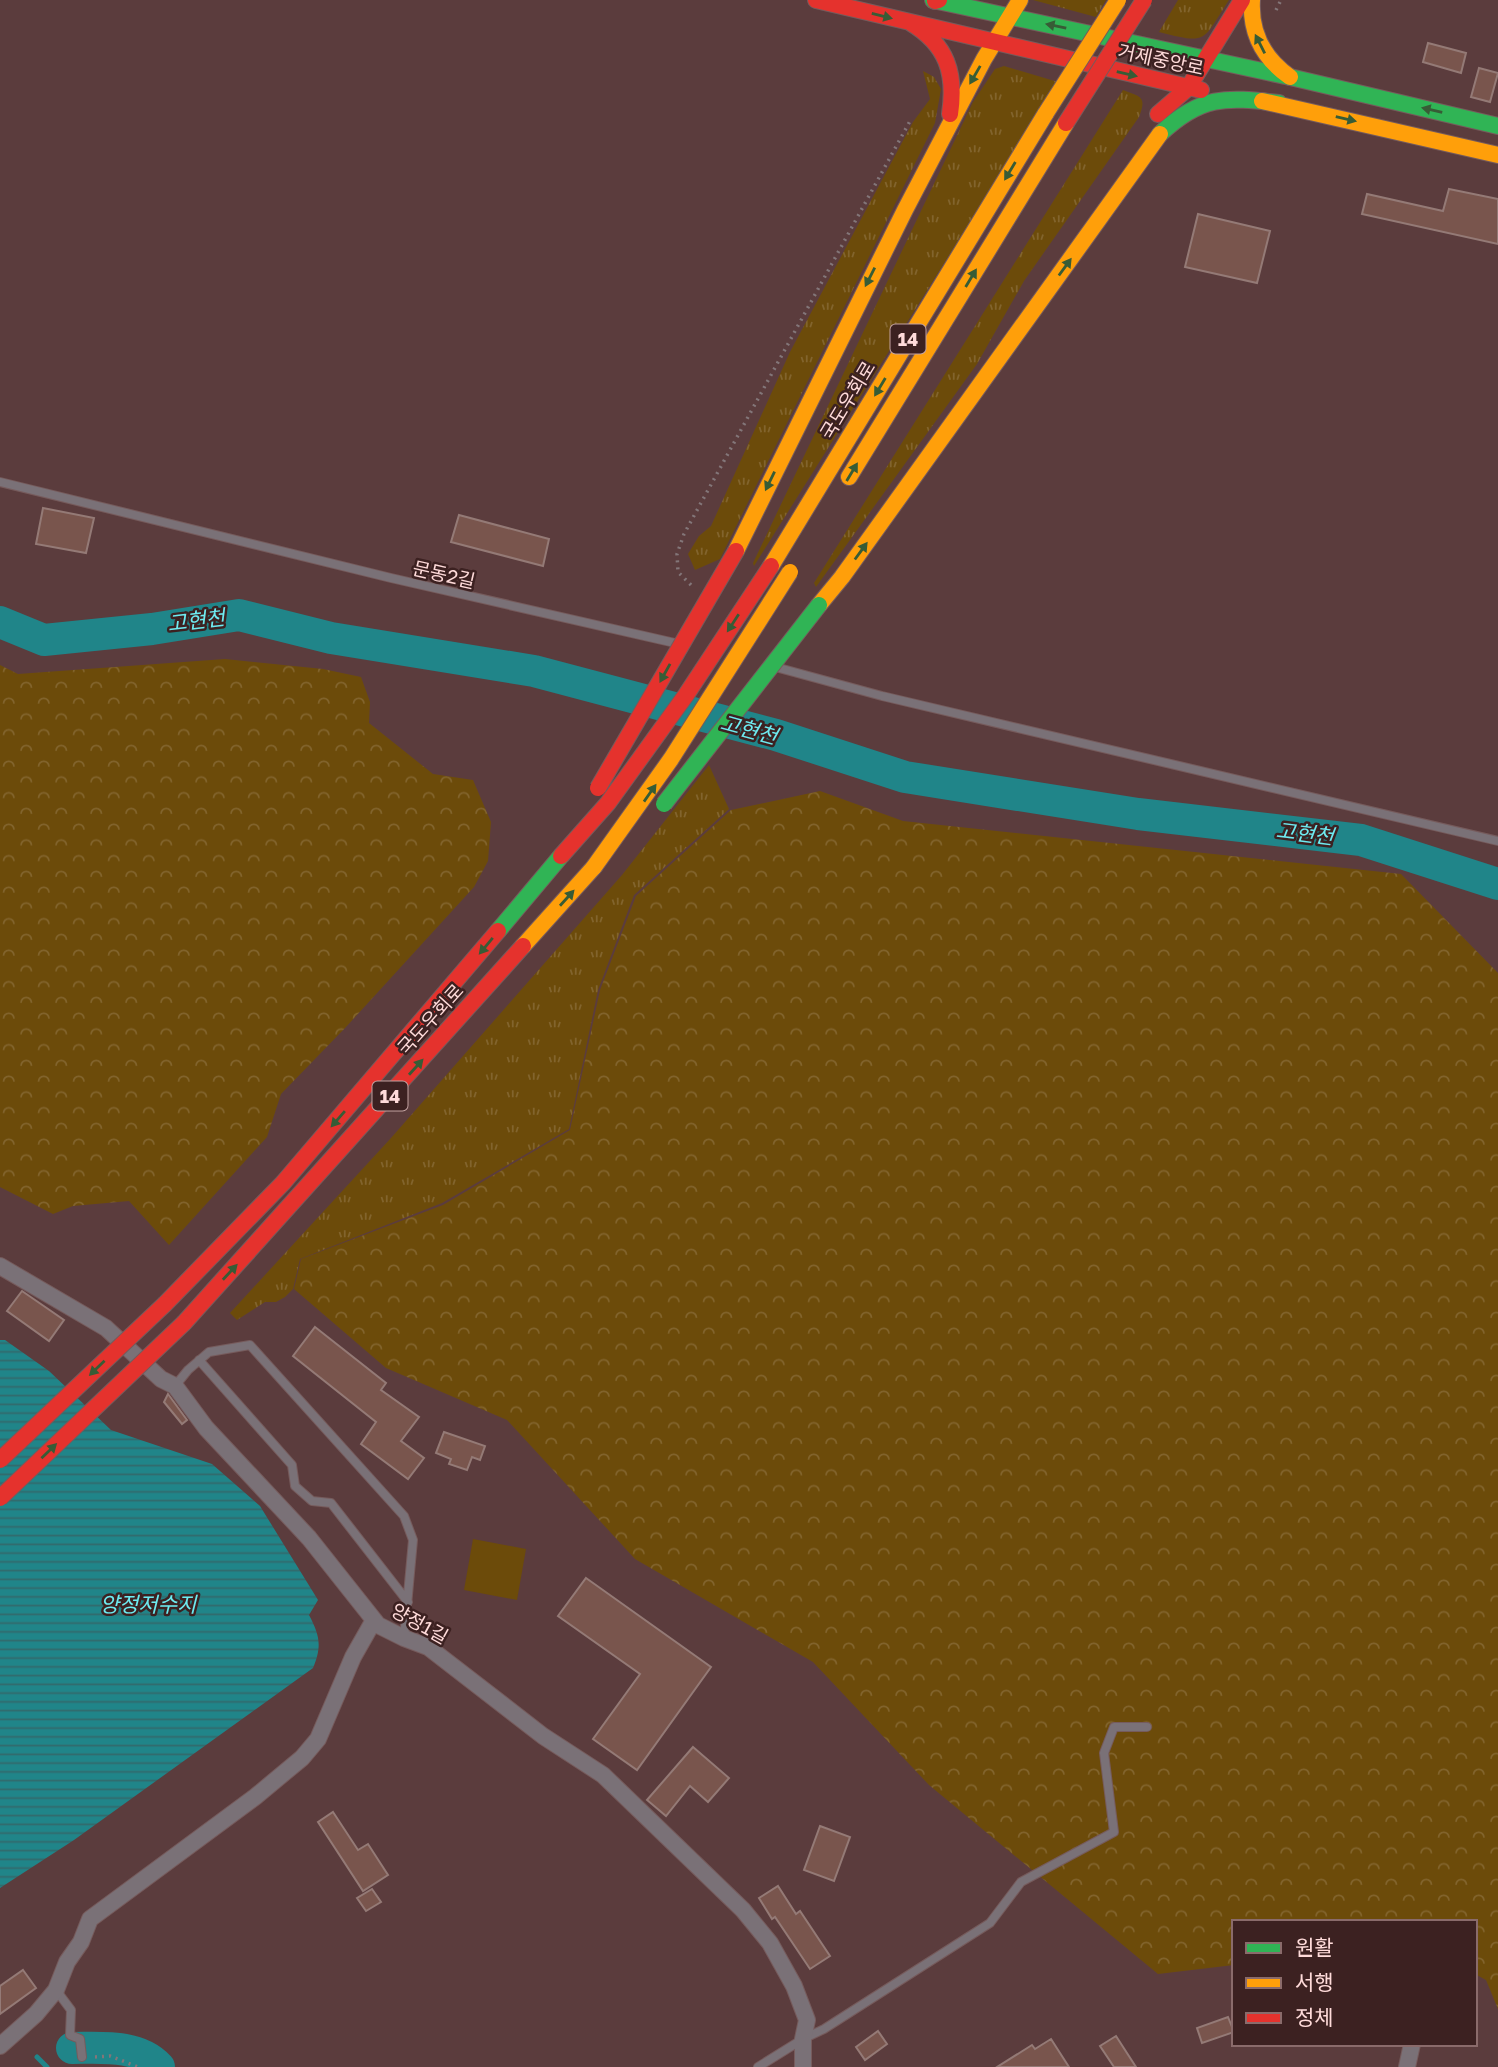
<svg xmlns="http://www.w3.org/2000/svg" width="1498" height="2067" viewBox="0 0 1498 2067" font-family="'Golos Text','Noto Sans KR',sans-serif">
<defs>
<pattern id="grass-tufts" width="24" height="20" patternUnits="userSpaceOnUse" patternTransform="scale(1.75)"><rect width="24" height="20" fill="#6c4b0a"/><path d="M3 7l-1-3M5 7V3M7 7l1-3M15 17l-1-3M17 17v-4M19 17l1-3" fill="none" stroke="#82642d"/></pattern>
<pattern id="forest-crowns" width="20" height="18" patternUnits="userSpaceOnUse" patternTransform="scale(1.75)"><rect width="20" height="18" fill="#6c4b0a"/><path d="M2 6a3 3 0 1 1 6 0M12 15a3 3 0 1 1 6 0" fill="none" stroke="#82642d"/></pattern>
<pattern id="water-rules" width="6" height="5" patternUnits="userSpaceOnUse" patternTransform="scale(1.75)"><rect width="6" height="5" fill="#208589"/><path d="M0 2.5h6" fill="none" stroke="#326a6c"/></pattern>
</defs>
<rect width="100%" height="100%" fill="#5b3c3d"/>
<!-- grass -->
<path fill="url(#grass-tufts)" d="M 1033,0 L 1106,0 L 1096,17 Z
M 1178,0 L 1229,0 C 1202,41 1209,45 1159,32 Z
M 1004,66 L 1058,82 L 754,566 L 753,563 L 973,102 L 995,69 Z
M 923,71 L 934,77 L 941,89 L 935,123 L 720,559 L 695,570 L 688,554 L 699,536 L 711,526 L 790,352 L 913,122 L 930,99 Z
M 1123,90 C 1141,97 1147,96 1139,117 L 1024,281 L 977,364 L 816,587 L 814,583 Z
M 709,765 L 729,809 L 634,895 L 598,990 L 569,1129 L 442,1203 L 300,1259 L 293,1289 L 285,1297 L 276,1302 L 265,1302 L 237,1320 L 230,1313 L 391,1138 L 622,875 Z"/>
<!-- forest -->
<path fill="url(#forest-crowns)" d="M 225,659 L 323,669 L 361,677 L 370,702 L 369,723 L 433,774 L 473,780 L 491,822 L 488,861 L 474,887 L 346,1027 L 281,1094 L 267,1137 L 169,1245 L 129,1201 L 73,1206 L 53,1214 L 0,1187 L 0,665 L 18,674 Z
M 820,791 L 903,821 L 1401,874 L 1498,973 L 1498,2009 L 1486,1980 L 1475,1974 L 1475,1922 L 1234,1922 L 1234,1965 L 1158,1974 L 929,1785 L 813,1662 L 635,1559 L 507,1420 L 386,1368 L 294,1289 L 301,1259 L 443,1205 L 570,1130 L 600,990 L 636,896 L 731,810 Z"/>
<!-- garden -->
<path fill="#6c4b0a" d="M 473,1539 L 526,1549 L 517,1600 L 464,1590 Z"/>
<!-- water -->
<path fill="url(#water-rules)" d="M 0,1340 L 5,1340 L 49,1371 L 111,1430 L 212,1464 L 260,1506 L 318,1600 L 309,1615 C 320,1636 322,1646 313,1668 L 74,1840 L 0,1888 Z"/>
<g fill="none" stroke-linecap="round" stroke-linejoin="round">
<!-- stream -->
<path stroke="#208589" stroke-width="5" d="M 37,2057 L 47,2067"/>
<!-- river -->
<path stroke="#208589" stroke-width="32" d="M 0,622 L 44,640 L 152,629 L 239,615 L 331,638 L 534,671 L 776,735 L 905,777 L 1138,814 L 1361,840 L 1498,884
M 72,2048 C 101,2048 138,2044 159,2067"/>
</g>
<!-- building -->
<path fill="#79554d" stroke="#947a76" stroke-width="2" d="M 1428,43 L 1466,53 L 1461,73 L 1423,62 Z
M 1479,68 L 1498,73 L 1490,102 L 1471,97 Z
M 1449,189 L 1498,199 L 1498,244 L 1362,214 L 1367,194 L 1443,211 Z
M 1198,214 L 1270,231 L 1257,283 L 1185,267 Z
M 43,508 L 94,518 L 86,553 L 36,544 Z
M 459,515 L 549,539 L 543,566 L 451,542 Z
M 22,1291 L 64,1320 L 49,1341 L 7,1311 Z
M 315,1327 L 386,1383 L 381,1390 L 419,1417 L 401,1441 L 424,1458 L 408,1479 L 361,1444 L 376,1422 L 293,1356 Z
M 168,1394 L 187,1420 L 182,1424 L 164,1402 Z
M 444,1432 L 485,1446 L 480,1460 L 472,1457 L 467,1470 L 449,1464 L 451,1459 L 436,1453 Z
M 586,1578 L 711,1667 L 637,1770 L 593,1739 L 640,1674 L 558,1616 Z
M 693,1747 L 729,1778 L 708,1802 L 690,1786 L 666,1816 L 647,1800 Z
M 333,1812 L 358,1850 L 368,1844 L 388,1875 L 363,1891 L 318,1822 Z
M 820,1826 L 850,1837 L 834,1881 L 804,1870 Z
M 778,1886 L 796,1914 L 800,1911 L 830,1956 L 810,1969 L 775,1917 L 772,1919 L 759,1898 Z
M 372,1889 L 381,1902 L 366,1911 L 357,1898 Z
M 23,1970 L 36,1988 L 0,2014 L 0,1986 Z
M 1228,2017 L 1234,2032 L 1202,2043 L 1197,2028 Z
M 878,2031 L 887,2044 L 865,2060 L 856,2047 Z
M 1116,2036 L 1136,2067 L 1114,2067 L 1100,2046 Z
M 1051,2039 L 1069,2067 L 997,2067 L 1032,2045 L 1035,2049 Z"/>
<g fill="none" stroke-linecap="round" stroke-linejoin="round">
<!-- lane casing -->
<g stroke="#765b5c" stroke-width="10">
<path id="lane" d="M 0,482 L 391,578 L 675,643
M 779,668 L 882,696 L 1498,841
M 199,1360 L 292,1465 L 295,1486 L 312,1501 L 331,1503 L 408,1602
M 175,1386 L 188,1370 L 209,1352 L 250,1345 L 404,1516 L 413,1540 L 404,1638
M 56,1990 L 71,2010 L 70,2035 L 80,2039 L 82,2057
M 758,2067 L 803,2039 L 824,2029 L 990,1923 L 1021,1882 L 1114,1832 L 1104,1753 L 1114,1727 L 1147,1727"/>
</g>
<!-- street casing -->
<g stroke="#765b5c" stroke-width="18">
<path id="street" d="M 0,1266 L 106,1328 L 161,1379 L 175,1386 L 206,1428 L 309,1538 L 378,1625 L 404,1638 L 428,1647 L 543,1736 L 603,1775 L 743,1910 L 770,1943 L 794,1986 L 807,2020 L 803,2039 L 803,2067
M 0,2046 L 36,2014 L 56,1990 L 67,1962 L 81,1942 L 90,1919 L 255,1797 L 302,1758 L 318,1739 L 353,1657 L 374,1620
M 1407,2067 L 1412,2044"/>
</g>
<!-- fast casing -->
<g stroke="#765b5c" stroke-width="18">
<path id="fast" d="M 933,0 L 1290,77 L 1498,126
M 1160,134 C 1201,95 1225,97 1279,103
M 498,931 L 561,856"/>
</g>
<!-- slow casing -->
<g stroke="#765b5c" stroke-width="18">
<path id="slow" d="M 1252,0 C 1250,33 1263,58 1290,77
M 1262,101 L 1498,155
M 849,477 L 1066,123
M 736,551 L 905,210 L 984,59 L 1020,0
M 771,566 L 1046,113
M 819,605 L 842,577 L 1160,134
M 523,946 L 594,867"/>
</g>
<!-- jam casing -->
<g stroke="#765b5c" stroke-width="18">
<path id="jam" d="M 816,0 L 1201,90
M 935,1 L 939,0
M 911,23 C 947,45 956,73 950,114
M 1158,114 L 1188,88 L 1242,0
M 165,1304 L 283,1183 L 498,931
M 184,1323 L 523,946"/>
</g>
<!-- path -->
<path stroke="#837679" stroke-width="3.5" stroke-dasharray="2 5" stroke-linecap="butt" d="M 1276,10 L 1281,0
M 691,585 L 678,572 L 677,554 L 684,534 L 910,121
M 95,2057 L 110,2056 L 138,2067"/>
<!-- lane -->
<use href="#lane" stroke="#7a7177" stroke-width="8"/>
<!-- street -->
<use href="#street" stroke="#7a7177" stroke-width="16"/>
<!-- fast -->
<use href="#fast" stroke="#30b455" stroke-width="16"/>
<!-- slow -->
<use href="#slow" stroke="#ff9f0a" stroke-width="16"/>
<!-- jam -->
<use href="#jam" stroke="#e5322d" stroke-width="16"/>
<!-- fast-bridge casing -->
<g stroke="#765b5c" stroke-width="18" stroke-linecap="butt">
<path id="fast-bridge" d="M 664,804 L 819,605"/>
</g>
<!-- slow-bridge casing -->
<g stroke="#765b5c" stroke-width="18" stroke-linecap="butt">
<path id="slow-bridge" d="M 1046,113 L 1118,0
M 594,867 L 671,759 L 790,572"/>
</g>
<!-- jam-bridge casing -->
<g stroke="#765b5c" stroke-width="18" stroke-linecap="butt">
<path id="jam-bridge" d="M 1066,123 L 1144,0
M 598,788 L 736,551
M 561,856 L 608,803 L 686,695 L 771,566
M 0,1460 L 165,1304
M 0,1498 L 184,1323"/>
</g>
<!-- fast-bridge -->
<use href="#fast-bridge" stroke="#30b455" stroke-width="16"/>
<!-- slow-bridge -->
<use href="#slow-bridge" stroke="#ff9f0a" stroke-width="16"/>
<!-- jam-bridge -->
<use href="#jam-bridge" stroke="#e5322d" stroke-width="16"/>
</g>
<!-- one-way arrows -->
<defs><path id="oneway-solid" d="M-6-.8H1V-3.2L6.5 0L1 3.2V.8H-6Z" transform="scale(1.75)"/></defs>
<g fill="#375c36">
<use href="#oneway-solid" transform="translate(882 16) rotate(14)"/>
<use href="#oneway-solid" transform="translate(1056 26) rotate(-168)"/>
<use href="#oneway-solid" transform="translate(1260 44) rotate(-117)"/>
<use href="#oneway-solid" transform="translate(1127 74) rotate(13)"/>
<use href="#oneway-solid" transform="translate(975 75) rotate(120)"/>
<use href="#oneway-solid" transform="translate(1432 110) rotate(-167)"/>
<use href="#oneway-solid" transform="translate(1346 119) rotate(13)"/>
<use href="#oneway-solid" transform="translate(1010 171) rotate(121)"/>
<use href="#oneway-solid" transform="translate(1065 267) rotate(-54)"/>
<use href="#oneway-solid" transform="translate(870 277) rotate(117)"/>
<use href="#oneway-solid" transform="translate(971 278) rotate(-59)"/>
<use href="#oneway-solid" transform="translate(880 387) rotate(121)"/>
<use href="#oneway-solid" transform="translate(852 472) rotate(-59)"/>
<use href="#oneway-solid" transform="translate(770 481) rotate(116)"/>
<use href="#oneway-solid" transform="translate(861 551) rotate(-54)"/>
<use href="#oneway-solid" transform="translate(733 623) rotate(123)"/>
<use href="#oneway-solid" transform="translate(665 673) rotate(119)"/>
<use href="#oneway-solid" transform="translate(650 793) rotate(-55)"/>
<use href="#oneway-solid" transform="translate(567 898) rotate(-48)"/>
<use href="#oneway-solid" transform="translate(486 946) rotate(130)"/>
<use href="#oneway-solid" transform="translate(416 1067) rotate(-48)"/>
<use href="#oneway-solid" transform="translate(338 1119) rotate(131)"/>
<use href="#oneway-solid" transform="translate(230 1272) rotate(-47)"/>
<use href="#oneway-solid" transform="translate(97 1368) rotate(136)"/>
<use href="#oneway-solid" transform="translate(49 1451) rotate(-44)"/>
</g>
<g text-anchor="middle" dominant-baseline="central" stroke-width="5" stroke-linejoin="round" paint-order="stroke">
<!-- shield labels -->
<g fill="#3c2121" stroke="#c4a3a2" stroke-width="2">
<rect x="890.5" y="324.5" width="35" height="29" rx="5"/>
<rect x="372.5" y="1081.5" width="35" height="29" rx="5"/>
</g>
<g font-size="18" font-weight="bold" fill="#ffdbda">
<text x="908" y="339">14</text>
<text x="390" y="1096">14</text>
</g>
<!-- street labels -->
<g font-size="19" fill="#ffdbda" stroke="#3c2121">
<text transform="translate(1161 59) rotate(12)">거제중앙로</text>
<text transform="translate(847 400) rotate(-59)">국도우회로</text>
<text transform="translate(444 574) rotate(13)">문동2길</text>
<text transform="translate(430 1019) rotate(-48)">국도우회로</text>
<text transform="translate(420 1623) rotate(29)">양정1길</text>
</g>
<!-- water labels -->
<g font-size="21" font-style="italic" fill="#6eebf1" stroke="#3c2121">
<text transform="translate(196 620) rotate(-7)">고현천</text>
<text transform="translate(749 729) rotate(15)">고현천</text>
<text transform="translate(1305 833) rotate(7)">고현천</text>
<text x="148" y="1604">양정저수지</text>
</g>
</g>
<!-- legend -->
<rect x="1232" y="1920" width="245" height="126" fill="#3c2121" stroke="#8a6b6b" stroke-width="2"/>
<rect x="1246" y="1943" width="35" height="10" fill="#30b455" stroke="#8a6b6b" stroke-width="2"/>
<text x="1295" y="1955" font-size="21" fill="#ffdbda">원활</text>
<rect x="1246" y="1978" width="35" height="10" fill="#ff9f0a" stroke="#8a6b6b" stroke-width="2"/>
<text x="1295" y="1990" font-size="21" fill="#ffdbda">서행</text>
<rect x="1246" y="2013" width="35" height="10" fill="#e5322d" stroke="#8a6b6b" stroke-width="2"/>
<text x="1295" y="2025" font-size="21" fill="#ffdbda">정체</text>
</svg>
